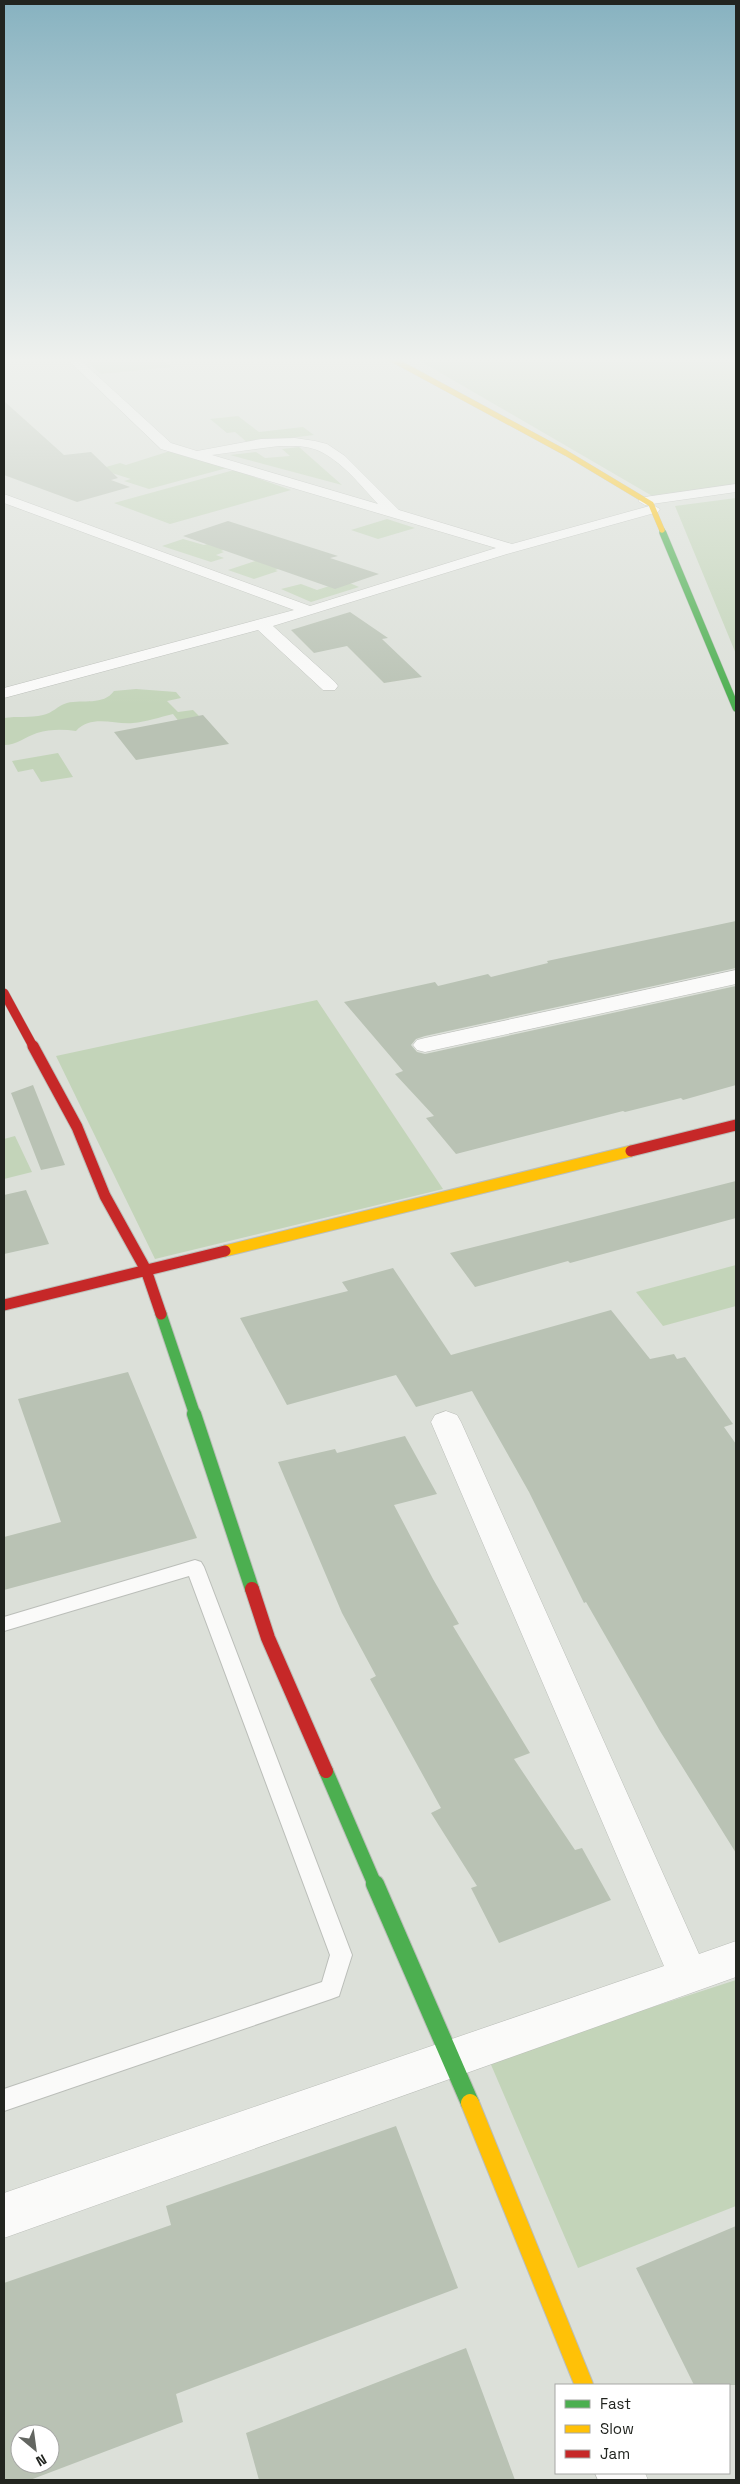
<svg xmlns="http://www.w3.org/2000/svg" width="740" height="2484" viewBox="0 0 740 2484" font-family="'Space Grotesk',sans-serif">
<rect width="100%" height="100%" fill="#dce0d9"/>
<!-- green -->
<path fill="#c3d4b9" d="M 101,358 L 113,360 L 161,358 L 172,367 L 101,374 L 85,359 Z
M 415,358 L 736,358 L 736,486 L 654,497 Z
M 238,416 L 259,432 L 303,427 L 314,435 L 248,443 L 235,432 L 227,433 L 210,419 Z
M 299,447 L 342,485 L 230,455 L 256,452 L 265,458 L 290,456 L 282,449 Z
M 170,451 L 227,468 L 149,489 L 124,481 L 131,479 L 99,469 L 120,463 L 126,465 Z
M 234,470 L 291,490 L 170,524 L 114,503 Z
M 736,498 L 736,654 L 675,506 Z
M 387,519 L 415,528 L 378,539 L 351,530 Z
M 183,539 L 204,545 L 225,539 L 226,549 L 221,551 L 224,552 L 216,555 L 224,558 L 211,562 L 162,546 Z
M 274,555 L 281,568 L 275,570 L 278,571 L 254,579 L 228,570 Z
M 345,581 L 359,587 L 311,602 L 281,589 L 301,584 L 317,590 Z
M 136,689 L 176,692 L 181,698 L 167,701 L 178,712 L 193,710 L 201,718 L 180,723 L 173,714 C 160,717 146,722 133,723 C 115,725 91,714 76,731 C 63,729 50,729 37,733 C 25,737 17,745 4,745 L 4,718 C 17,716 30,718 43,715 C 53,713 57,706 67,703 C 83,699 103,706 114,691 Z
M 58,753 L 73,777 L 41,782 L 33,769 L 18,772 L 12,761 Z
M 317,1000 L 443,1189 L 155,1259 L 56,1056 Z
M 15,1136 L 32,1172 L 4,1179 L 4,1139 Z
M 736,1265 L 736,1306 L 663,1326 L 636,1292 Z
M 736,1980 L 736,2206 L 578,2268 L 489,2060 Z"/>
<!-- building -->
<path fill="#b9c2b4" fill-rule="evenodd" d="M 4,401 L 64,455 L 91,452 L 118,478 L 111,480 L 130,487 L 77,502 L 4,475 Z
M 228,521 L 338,556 L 330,558 L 379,574 L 335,589 L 183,536 Z
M 350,612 L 388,638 L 382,639 L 422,677 L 384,683 L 347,646 L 314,653 L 291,630 Z
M 203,715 L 229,744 L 136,760 L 114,732 Z
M 736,921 L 736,968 L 425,1036 L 416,1039 L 411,1045 L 417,1052 L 425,1054 L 736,986 L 736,1085 L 683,1100 L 681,1098 L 625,1112 L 623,1111 L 456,1154 L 426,1118 L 434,1116 L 395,1074 L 403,1071 L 344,1002 L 435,982 L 438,986 L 488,974 L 491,977 L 548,963 L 547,961 Z
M 33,1085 L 65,1165 L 41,1170 L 11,1093 Z
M 736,1181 L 736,1218 L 570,1263 L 568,1261 L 475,1287 L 450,1253 Z
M 26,1190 L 49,1244 L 4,1254 L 4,1195 Z
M 393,1268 L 451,1355 L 611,1310 L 650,1359 L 674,1354 L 677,1359 L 685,1357 L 733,1424 L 724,1427 L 736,1444 L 736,1853 L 660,1731 L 586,1602 L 584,1603 L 529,1492 L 472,1391 L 416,1407 L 396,1375 L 287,1405 L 240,1318 L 348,1291 L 342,1282 Z
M 128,1372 L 197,1538 L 4,1590 L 4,1537 L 61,1522 L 18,1399 Z
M 405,1436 L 437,1494 L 394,1505 L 433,1579 L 459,1624 L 453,1626 L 530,1753 L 514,1759 L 575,1850 L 582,1848 L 611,1900 L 499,1943 L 471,1888 L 477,1886 L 431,1813 L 441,1808 L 370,1679 L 376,1676 L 342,1613 L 278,1462 L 335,1449 L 337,1453 Z
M 396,2126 L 458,2288 L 176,2394 L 183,2422 L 30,2480 L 4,2480 L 4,2283 L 171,2225 L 166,2206 ZM 20,2434 L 50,2434 L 50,2464 L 20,2464 Z
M 736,2226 L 736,2385 L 694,2385 L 636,2268 Z
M 466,2348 L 515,2480 L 259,2480 L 246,2433 Z"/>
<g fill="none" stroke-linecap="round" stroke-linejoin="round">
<!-- lane casing -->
<g stroke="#bbbeb9" stroke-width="2">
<path id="lane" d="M 195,1560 L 201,1562 L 204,1567 L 352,1955 L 339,1996 L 331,1999 L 4,2111 L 4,2089 L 322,1982 L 330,1955 L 189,1576 L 4,1631 L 4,1617 Z"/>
</g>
<!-- street casing -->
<g stroke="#bbbeb9" stroke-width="1">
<path id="street" d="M 66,358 L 78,358 L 171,443 L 197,451 L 261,439 L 295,438 L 315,441 L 327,444 L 345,456 L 399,510 L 512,544 L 653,505 L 660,509 L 658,512 L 507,554 L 273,626 L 335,682 L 338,686 L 335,690 L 323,690 L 258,630 L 4,698 L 4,688 L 294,610 L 4,503 L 4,494 L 310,606 L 496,548 L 161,449 ZM 279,446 C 291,446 305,445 317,450 C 341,460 361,486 378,504 L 212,455 Z
M 736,484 L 736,492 L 645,505 L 638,501 L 645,497 Z
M 736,970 L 736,984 L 425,1052 L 417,1050 L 413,1045 L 417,1040 L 425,1038 Z
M 446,1411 L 457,1415 L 461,1422 L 699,1954 L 736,1941 L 736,1977 L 4,2238 L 4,2193 L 664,1966 L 431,1422 L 435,1415 Z
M 595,2473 L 645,2473 L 648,2480 L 598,2480 Z"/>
</g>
<!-- fast-far4 casing -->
<g stroke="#bbbeb9" stroke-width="6">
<path id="fast-far4" d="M 662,530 L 664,535"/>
</g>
<!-- fast-far3 casing -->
<g stroke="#bbbeb9" stroke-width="8">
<path id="fast-far3" d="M 663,533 L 736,708"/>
</g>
<!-- fast-far2 casing -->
<g stroke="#bbbeb9" stroke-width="13">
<path id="fast-far2" d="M 161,1314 L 195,1415"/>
</g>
<!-- fast-far1 casing -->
<g stroke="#bbbeb9" stroke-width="16">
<path id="fast-far1" d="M 194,1414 L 252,1589
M 326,1771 L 375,1885"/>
</g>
<!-- fast casing -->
<g stroke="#bbbeb9" stroke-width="20">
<path id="fast" d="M 375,1884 L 470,2103"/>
</g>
<!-- slow-far2 casing -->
<g stroke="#bbbeb9" stroke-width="6">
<path id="slow-far2" d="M 390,358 L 566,453 L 651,504 L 662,530"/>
</g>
<!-- slow-far1 casing -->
<g stroke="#bbbeb9" stroke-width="13">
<path id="slow-far1" d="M 225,1251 L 631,1151"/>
</g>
<!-- slow casing -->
<g stroke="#bbbeb9" stroke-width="20">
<path id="slow" d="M 470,2103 L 584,2385"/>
</g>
<!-- jam-far2 casing -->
<g stroke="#bbbeb9" stroke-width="10">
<path id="jam-far2" d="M 4,993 L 34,1048"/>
</g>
<!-- jam-far1 casing -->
<g stroke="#bbbeb9" stroke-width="13">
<path id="jam-far1" d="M 33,1046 L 77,1127 L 105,1196 L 146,1270 L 161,1314
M 631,1151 L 736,1125
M 4,1305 L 225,1251"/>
</g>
<!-- jam casing -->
<g stroke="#bbbeb9" stroke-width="16">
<path id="jam" d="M 252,1589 L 268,1638 L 326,1771"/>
</g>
<!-- lane -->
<use href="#lane" fill="#fafaf9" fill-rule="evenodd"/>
<!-- street -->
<use href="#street" fill="#fafaf9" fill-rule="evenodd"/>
<!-- fast-far4 -->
<use href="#fast-far4" stroke="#4caf50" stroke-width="5.5"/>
<!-- fast-far3 -->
<use href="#fast-far3" stroke="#4caf50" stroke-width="7"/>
<!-- fast-far2 -->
<use href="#fast-far2" stroke="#4caf50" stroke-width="11"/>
<!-- fast-far1 -->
<use href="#fast-far1" stroke="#4caf50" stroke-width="14"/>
<!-- fast -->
<use href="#fast" stroke="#4caf50" stroke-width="18"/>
<!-- slow-far2 -->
<use href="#slow-far2" stroke="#ffc107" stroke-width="5.5"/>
<!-- slow-far1 -->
<use href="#slow-far1" stroke="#ffc107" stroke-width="11"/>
<!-- slow -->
<use href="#slow" stroke="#ffc107" stroke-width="18"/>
<!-- jam-far2 -->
<use href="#jam-far2" stroke="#c62828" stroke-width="9"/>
<!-- jam-far1 -->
<use href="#jam-far1" stroke="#c62828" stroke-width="11"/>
<!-- jam -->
<use href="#jam" stroke="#c62828" stroke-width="14"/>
</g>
<!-- sky -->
<linearGradient id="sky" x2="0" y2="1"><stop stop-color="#87b2c0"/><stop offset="0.51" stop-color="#eff1ee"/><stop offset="1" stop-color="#eff1ee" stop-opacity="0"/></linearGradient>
<rect width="740" height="705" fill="url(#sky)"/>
<!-- border -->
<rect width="740" height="2484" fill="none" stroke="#222520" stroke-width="10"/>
<!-- legend -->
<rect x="555" y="2384" width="175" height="90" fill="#ffffff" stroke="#a7a8a6"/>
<rect x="565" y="2400" width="25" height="8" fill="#4caf50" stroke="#a7a8a6"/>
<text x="600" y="2409" font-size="15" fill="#222520">Fast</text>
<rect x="565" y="2425" width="25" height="8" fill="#ffc107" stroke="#a7a8a6"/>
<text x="600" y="2434" font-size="15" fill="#222520">Slow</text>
<rect x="565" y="2450" width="25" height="8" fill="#c62828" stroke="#a7a8a6"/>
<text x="600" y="2459" font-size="15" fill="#222520">Jam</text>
<!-- north arrow -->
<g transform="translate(35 2449) rotate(151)"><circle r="24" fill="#ffffff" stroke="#a7a8a6"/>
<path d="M0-4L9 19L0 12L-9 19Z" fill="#636661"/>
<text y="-8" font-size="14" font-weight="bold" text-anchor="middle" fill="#222520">N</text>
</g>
</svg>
